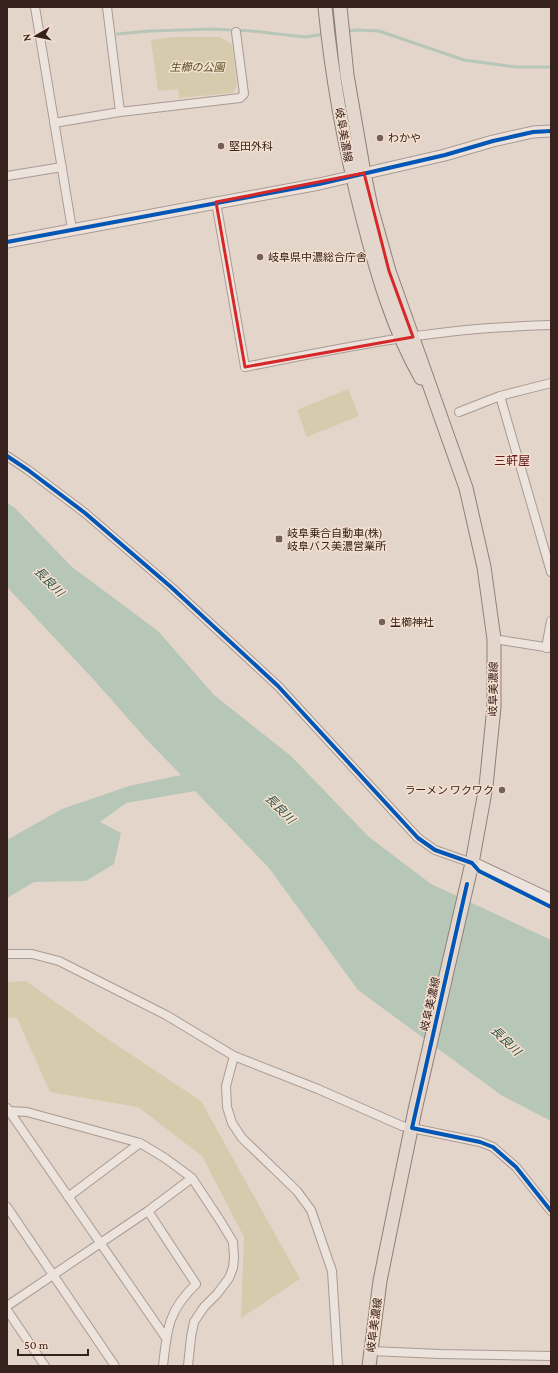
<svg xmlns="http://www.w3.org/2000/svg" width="558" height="1373" viewBox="0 0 558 1373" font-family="'Crimson Pro','Noto Sans JP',serif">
<rect width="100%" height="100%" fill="#e4d5ca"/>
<!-- green -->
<path fill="#d6cbac" d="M 173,37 L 220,37 L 232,44 L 237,86 L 232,93 L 179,98 L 178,89 L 158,91 L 151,40 Z
M 348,389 L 359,416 L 307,437 L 297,410 Z
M 26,981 L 103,1036 L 201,1101 L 300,1279 L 241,1318 L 244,1237 L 202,1156 L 138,1107 L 50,1092 L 17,1018 L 7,1017 L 7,982 Z"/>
<!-- water -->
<path fill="#b6c6b7" d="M 7,503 L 14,507 L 72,567 L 158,631 L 214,695 L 291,756 L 369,837 L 431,884 L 551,940 L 551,1121 L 501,1095 L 358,990 L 269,868 L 195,791 L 126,803 L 100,822 L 121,833 L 114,864 L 86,881 L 34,882 L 7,898 L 7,840 L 62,809 L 129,786 L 181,775 L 147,740 L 94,680 L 7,587 Z"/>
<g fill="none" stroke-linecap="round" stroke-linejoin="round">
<!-- stream -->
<path stroke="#b6c6b7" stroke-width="3" d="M 346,31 L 358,30 L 379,31 L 464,60 L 516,67 L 551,67
M 117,34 L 150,31 L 213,29 L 251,31 L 305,37 L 325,34"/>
<!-- minor casing -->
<g stroke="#a89b94" stroke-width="10">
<path id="minor" d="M 35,7 L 72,229
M 107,7 L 120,112
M 54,123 L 120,112 L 240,98 L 244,94 L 236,32
M 7,176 L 62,167
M 216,202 L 245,367 C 326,351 408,334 490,328 C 511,327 531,325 551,325
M 500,396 L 551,572
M 459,412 L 500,396 L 551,383
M 7,456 L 28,470 L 85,513 L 171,587 L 278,686 L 418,838 L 435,850 L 472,863
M 494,639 L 551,648
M 546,648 L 551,621
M 7,954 L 32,954 L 59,961 L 166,1015 L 234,1056 L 318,1089 L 402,1126 L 480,1142 L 493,1147 L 516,1167 L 551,1211
M 234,1056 L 226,1086 L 227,1107 L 232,1123 L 242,1138 L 297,1191 L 311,1210 L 332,1271 L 338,1366
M 7,1108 L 166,1338
M 9,1111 L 27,1112 L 140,1143 L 165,1158 L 192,1178 L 221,1222 L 233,1242 L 234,1257 L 233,1268 L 229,1278 L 217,1294 L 204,1307 L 194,1322 L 191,1337 L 188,1366
M 68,1197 L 140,1143
M 7,1207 L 115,1366
M 148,1211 L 196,1284 C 168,1311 167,1329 163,1366
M 7,1306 L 148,1211 L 192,1178
M 7,1310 L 45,1366
M 371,1351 L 440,1354 L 551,1356"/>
</g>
<!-- tertiary casing -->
<g stroke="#a89b94" stroke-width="13">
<path id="tertiary" d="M 7,242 L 319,184 L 445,155 L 493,141 L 533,132 L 551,131"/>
</g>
<!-- secondary casing -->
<g stroke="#988a84" stroke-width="14">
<path id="secondary" d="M 472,863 L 551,900"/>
</g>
<!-- primary casing -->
<g stroke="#8e807a" stroke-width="15">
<path id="primary" d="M 325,7 C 332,79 345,149 363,219 C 377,274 393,329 421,378
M 340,7 L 347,75 L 364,173 L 371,207 L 389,271 L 466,488 L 484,567 L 494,639 L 494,707 L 486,786 L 472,863 L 415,1110 L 395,1207 L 380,1281 L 369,1366"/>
</g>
<!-- minor -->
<use href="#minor" stroke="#ece3dc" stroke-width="8"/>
<!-- tertiary -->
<use href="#tertiary" stroke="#ece3dc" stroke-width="11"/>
<!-- secondary -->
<use href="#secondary" stroke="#ece3dc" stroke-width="12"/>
<!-- primary -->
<use href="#primary" stroke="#e3d6cd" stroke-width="13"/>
<!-- cycleway casing -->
<g stroke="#f5dfcf" stroke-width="6">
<path id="cycleway" d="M 7,242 L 319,184 L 445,155 L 493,141 L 533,132 L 551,131
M 7,456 L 28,470 L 85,513 L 171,587 L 278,686 L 418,838 L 435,850 L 472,863 L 479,871 L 551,907
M 467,884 L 412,1128 L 480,1142 L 493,1147 L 516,1167 L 551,1211"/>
</g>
<!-- cycleway -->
<use href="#cycleway" stroke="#0057b8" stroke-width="4"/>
</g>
<!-- marked area -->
<path fill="none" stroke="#d62828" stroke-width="3" stroke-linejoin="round" d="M 364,173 L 389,271 L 413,337 L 245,367 L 216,202 Z"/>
<!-- markers -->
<g fill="#736059" stroke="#f5dfcf" stroke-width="1.5">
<circle cx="380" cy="138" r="4"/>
<circle cx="221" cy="146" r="4"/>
<circle cx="260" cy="257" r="4"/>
<rect x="275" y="535" width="8" height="8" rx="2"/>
<circle cx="382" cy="622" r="4"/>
<circle cx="502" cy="790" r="4"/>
</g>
<g text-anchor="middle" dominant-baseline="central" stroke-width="3" stroke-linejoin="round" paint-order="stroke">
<!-- park labels -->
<g font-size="11" font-style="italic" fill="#525123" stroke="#f5dfcf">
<text x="197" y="67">生櫛の公園</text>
</g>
<!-- street labels -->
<g font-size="11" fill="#36211c" stroke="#f5dfcf">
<text transform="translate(344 135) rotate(80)">岐阜美濃線</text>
<text transform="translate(493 689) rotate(-89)">岐阜美濃線</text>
<text transform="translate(430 1004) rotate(-77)">岐阜美濃線</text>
<text transform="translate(374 1325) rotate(-82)">岐阜美濃線</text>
</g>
<!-- poi labels -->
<g font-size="11" fill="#36211c" stroke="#f5dfcf" text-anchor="start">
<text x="388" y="138">わかや</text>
<text x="229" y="146">堅田外科</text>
<text x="268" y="257">岐阜県中濃総合庁舎</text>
<text x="287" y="533">岐阜乗合自動車(株)<tspan x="287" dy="13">岐阜バス美濃営業所</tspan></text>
<text x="390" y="622">生櫛神社</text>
<text x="494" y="790" text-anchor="end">ラーメン ワクワク</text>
</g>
<!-- neighbourhood labels -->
<g font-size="12" fill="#631c21" stroke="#f5dfcf">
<text x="512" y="461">三軒屋</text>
</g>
<!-- water labels -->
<g font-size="12" font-style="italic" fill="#2b5647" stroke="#f5dfcf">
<text transform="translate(49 582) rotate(45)">長良川</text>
<text transform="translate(280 809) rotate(45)">長良川</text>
<text transform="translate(506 1041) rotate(44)">長良川</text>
</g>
</g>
<!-- border -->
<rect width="558" height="1373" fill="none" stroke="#36211c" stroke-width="16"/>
<!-- north arrow -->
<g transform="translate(36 36) rotate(261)" stroke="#f5dfcf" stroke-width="3" paint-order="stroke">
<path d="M0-3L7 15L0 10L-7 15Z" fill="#36211c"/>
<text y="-6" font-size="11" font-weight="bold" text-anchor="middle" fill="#36211c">N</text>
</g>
<!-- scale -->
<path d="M18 1349v6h70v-6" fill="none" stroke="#36211c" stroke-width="2"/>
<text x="24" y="1349" font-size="12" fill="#36211c" stroke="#f5dfcf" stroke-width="3" paint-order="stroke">50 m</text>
</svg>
